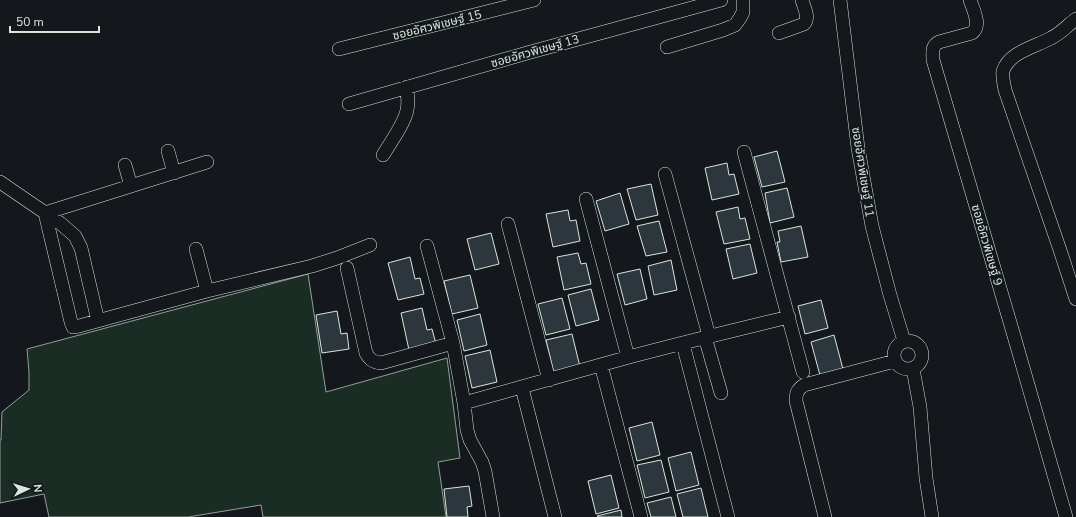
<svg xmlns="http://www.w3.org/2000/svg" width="1076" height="517" viewBox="0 0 1076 517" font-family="'Nunito Sans','Noto Sans Thai',sans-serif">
<rect width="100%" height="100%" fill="#14181c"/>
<!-- green -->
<path fill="#1a2d24" stroke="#939e99" d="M 308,274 L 326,392 L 447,358 L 460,458 L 438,462 L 446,517 L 263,517 L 261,505 L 188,517 L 49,517 L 44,494 L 0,503 L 0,440 L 1,440 L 2,412 L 29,390 L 29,372 L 27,349 Z"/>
<!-- building -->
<path fill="#2c363c" stroke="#d8e6dc" d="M 777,151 L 785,182 L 762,187 L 754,157 Z
M 727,163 L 729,175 L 734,174 L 739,194 L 712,200 L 705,168 Z
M 651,184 L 658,215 L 636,220 L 627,189 Z
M 787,188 L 794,217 L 770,223 L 765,193 Z
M 620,193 L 629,224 L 605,231 L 596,201 Z
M 738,207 L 740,219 L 745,218 L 750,239 L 724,244 L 716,212 Z
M 568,210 L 570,221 L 576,220 L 580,241 L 553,247 L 546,214 Z
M 659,221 L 667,252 L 646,256 L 637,226 Z
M 801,226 L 808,257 L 781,262 L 777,242 L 780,242 L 778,231 Z
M 491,233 L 499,264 L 475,270 L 467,239 Z
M 750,244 L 757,273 L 733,279 L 726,249 Z
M 578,253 L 581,264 L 586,263 L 591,284 L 564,290 L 557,257 Z
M 410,257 L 415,279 L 420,278 L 424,294 L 398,300 L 388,263 Z
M 671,260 L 677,290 L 654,295 L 648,266 Z
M 640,269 L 647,299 L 625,305 L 617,274 Z
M 470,275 L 478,308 L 452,314 L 444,281 Z
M 591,289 L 599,320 L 576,326 L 568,295 Z
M 562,298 L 570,329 L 546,335 L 538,304 Z
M 821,300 L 828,328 L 805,334 L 798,306 Z
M 422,308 L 427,330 L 432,329 L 436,344 L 409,350 L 401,313 Z
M 337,311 L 341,334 L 347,333 L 349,349 L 322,353 L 316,315 Z
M 480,314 L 487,345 L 464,351 L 457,320 Z
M 572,334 L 580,367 L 554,373 L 546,340 Z
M 834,335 L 844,373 L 821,379 L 811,342 Z
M 490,350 L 497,382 L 472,388 L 465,356 Z
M 652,422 L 660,455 L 637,461 L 629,428 Z
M 691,452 L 699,485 L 676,491 L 668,458 Z
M 661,460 L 669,492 L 645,498 L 637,465 Z
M 611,475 L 619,508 L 596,514 L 588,481 Z
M 469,486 L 472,506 L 467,507 L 468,517 L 447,517 L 444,489 Z
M 701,488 L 708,517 L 683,517 L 677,494 Z
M 671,497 L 676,517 L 651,517 L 647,503 Z
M 621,510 L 622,517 L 598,517 L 597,516 Z"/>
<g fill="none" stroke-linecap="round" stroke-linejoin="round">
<!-- minor casing -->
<g stroke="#d8e6dc" stroke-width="14">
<path id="minor" d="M 840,0 L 858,148 L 872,226 L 890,295 L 904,341
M 970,0 C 973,9 982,26 972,33 L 939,42 C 931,46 933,53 933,60 L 1014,336 L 1066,517
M 1076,19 C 1068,25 1060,34 1051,38 C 1035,47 1009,52 1003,71 C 1002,77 1004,84 1005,90 L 1060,250 L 1076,299
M 779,33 L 804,24 C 810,17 804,8 802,0
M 667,47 L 723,30 L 735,25 L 740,18 L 743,12 L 743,0
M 339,49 L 534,0
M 349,104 L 527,53 L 721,0
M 168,151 L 174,173
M 744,152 L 803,372
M 383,155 C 390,143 405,123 407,110 C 409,102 407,95 407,87
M 207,162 L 45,213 L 71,322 L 73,327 L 79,326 L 207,291 L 312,266 L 337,258 L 370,245
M 125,165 L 131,186
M 665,174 L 709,336
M 0,182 L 60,223 L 75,236 L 81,248 L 98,321
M 586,199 L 628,357
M 508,224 L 549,380
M 427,246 L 453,343 L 464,403 L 467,430 L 470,440 L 482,462 L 485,471 L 493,517
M 196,249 L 207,291
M 347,268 L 366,353 C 370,360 373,362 381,363 L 453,343
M 705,337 L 721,393
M894 355a14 14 0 1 1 28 0a14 14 0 1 1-28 0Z
M 683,344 L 728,517
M 601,365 L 641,517
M 913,369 L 920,407 L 926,478 L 932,517
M 522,388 L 555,517
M 464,403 C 519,388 574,372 629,357 C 682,343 735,330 789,317
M 825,517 L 796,401 C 796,393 797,390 804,385 L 895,361"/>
</g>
<!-- minor -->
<use href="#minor" stroke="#14181c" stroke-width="13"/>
</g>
<g text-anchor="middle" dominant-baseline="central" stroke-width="3" stroke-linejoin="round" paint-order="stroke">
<!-- street labels -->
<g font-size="12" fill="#d8e6dc" stroke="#14181c">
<text transform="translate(437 25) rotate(-14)">ซอยอัศวพิเชษฐ์ 15</text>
<text transform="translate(535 51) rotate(-16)">ซอยอัศวพิเชษฐ์ 13</text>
<text transform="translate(863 172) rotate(81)">ซอยอัศวพิเชษฐ์ 11</text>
<text transform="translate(987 245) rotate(74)">ซอยอัศวพิเชษฐ์ 9</text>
</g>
</g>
<!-- north arrow -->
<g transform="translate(28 489) rotate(86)" stroke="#14181c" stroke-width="3" paint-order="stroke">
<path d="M0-3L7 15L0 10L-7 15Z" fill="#d8e6dc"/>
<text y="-6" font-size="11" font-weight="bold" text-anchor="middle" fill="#d8e6dc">N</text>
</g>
<!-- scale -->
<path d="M10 26v6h89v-6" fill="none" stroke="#d8e6dc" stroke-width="2"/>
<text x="16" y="26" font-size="12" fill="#d8e6dc" stroke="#14181c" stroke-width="3" paint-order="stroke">50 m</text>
</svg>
